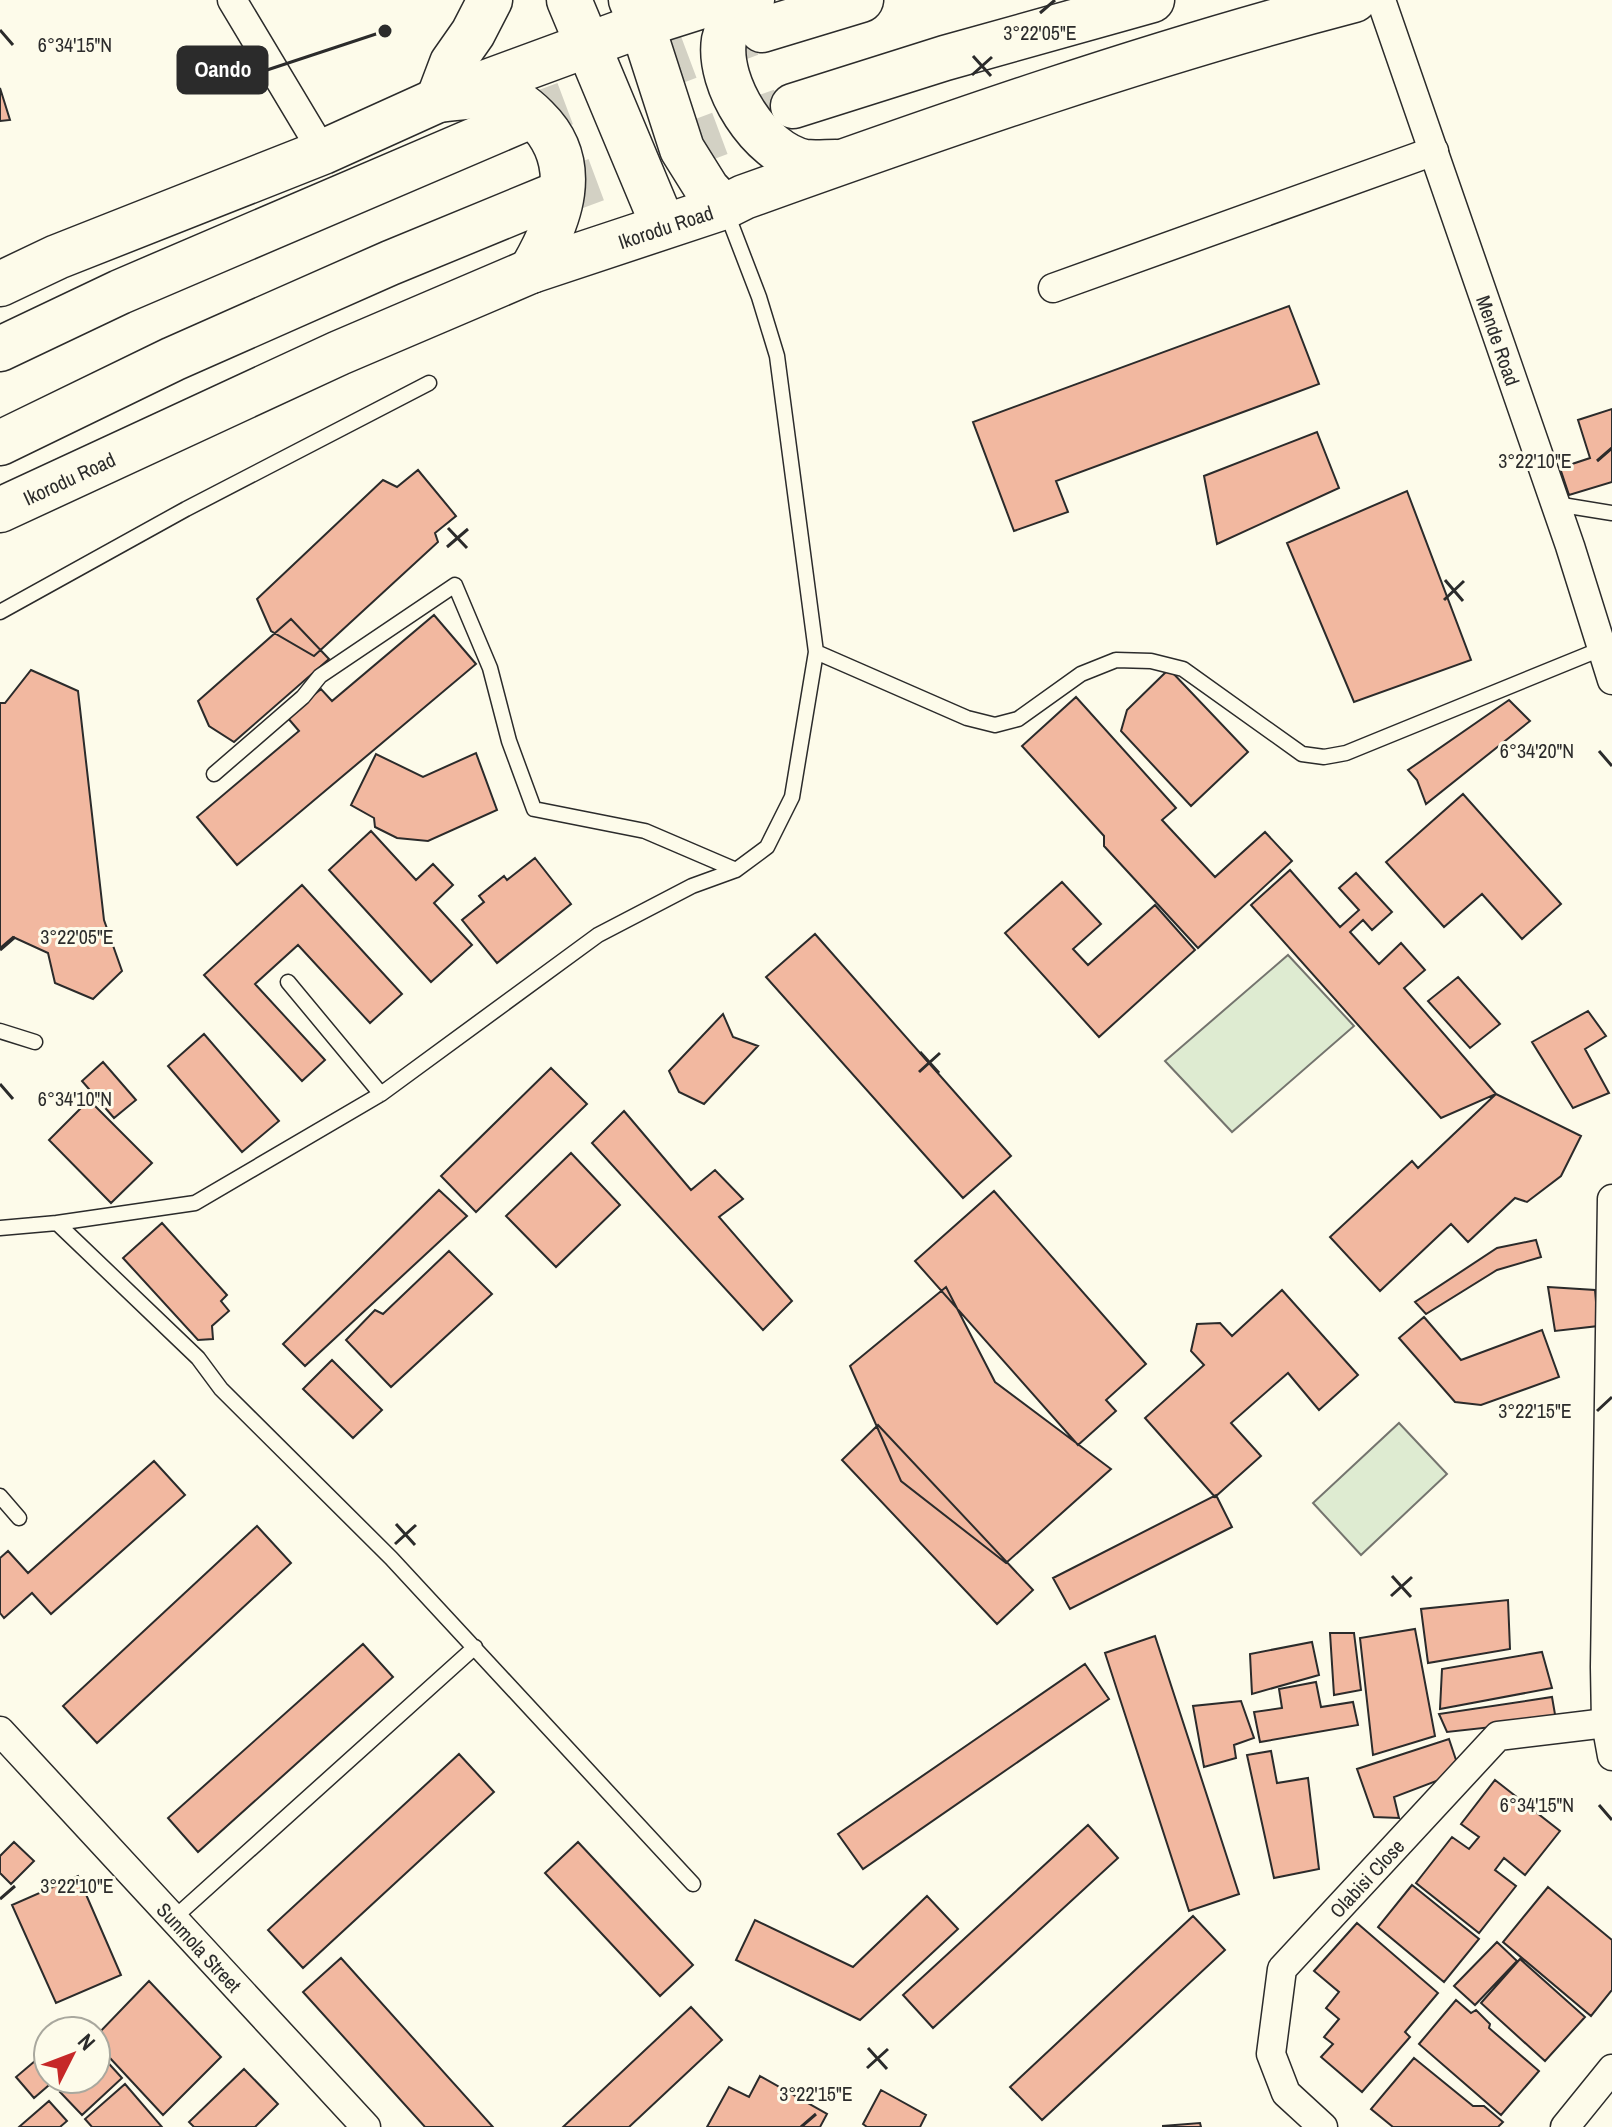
<svg xmlns="http://www.w3.org/2000/svg" width="1612" height="2127" viewBox="0 0 1612 2127" font-family="'Archivo Narrow',sans-serif">
<rect width="100%" height="100%" fill="#fdfbea"/>
<!-- green -->
<path fill="#deebd1" stroke="#74746e" stroke-width="2" d="M 1288,955 L 1354,1026 L 1232,1132 L 1165,1061 Z
M 1399,1423 L 1447,1474 L 1361,1555 L 1313,1503 Z"/>
<!-- building -->
<path fill="#f2b8a0" stroke="#2b2b2b" stroke-width="2" d="M 0,88 L 10,120 L 0,121 Z
M 1289,306 L 1319,384 L 1056,481 L 1068,512 L 1014,531 L 973,422 Z
M 1612,409 L 1612,482 L 1569,495 L 1560,468 L 1590,458 L 1578,420 Z
M 1317,432 L 1339,488 L 1217,544 L 1204,476 Z
M 418,470 L 456,516 L 435,533 L 438,542 L 314,656 L 271,631 L 257,599 L 383,480 L 397,487 Z
M 1407,491 L 1471,660 L 1354,702 L 1287,543 Z
M 434,615 L 476,664 L 237,865 L 197,817 L 299,731 L 287,717 L 321,689 L 332,701 Z
M 291,619 L 329,659 L 234,742 L 209,726 L 198,701 Z
M 1169,669 L 1248,752 L 1191,806 L 1121,731 L 1127,710 Z
M 31,670 L 78,691 L 104,920 L 122,971 L 93,999 L 55,983 L 48,953 L 13,937 L 0,948 L 0,703 L 5,703 Z
M 1076,697 L 1176,808 L 1162,820 L 1215,877 L 1265,832 L 1292,861 L 1198,948 L 1104,846 L 1104,836 L 1022,746 Z
M 1509,700 L 1530,721 L 1426,804 L 1417,780 L 1408,770 Z
M 476,753 L 497,810 L 428,841 L 397,838 L 375,827 L 374,818 L 351,805 L 376,754 L 423,777 Z
M 1463,794 L 1561,904 L 1522,939 L 1482,894 L 1444,927 L 1386,862 Z
M 371,831 L 416,880 L 433,864 L 453,885 L 434,903 L 472,945 L 431,982 L 329,870 Z
M 535,858 L 571,904 L 497,963 L 462,920 L 484,902 L 479,896 L 504,876 L 507,880 Z
M 1290,870 L 1340,927 L 1359,910 L 1339,888 L 1356,873 L 1392,912 L 1372,930 L 1363,920 L 1350,932 L 1379,964 L 1401,943 L 1425,970 L 1404,988 L 1496,1094 L 1441,1118 L 1251,905 Z
M 1062,882 L 1101,924 L 1073,949 L 1088,965 L 1155,905 L 1195,950 L 1099,1037 L 1005,933 Z
M 302,885 L 402,994 L 370,1023 L 298,945 L 255,984 L 325,1060 L 302,1081 L 204,975 Z
M 815,934 L 1011,1156 L 963,1198 L 766,977 Z
M 1458,977 L 1500,1024 L 1470,1048 L 1428,1001 Z
M 1588,1011 L 1606,1036 L 1585,1049 L 1609,1093 L 1573,1108 L 1532,1042 Z
M 723,1014 L 733,1037 L 758,1046 L 704,1104 L 679,1092 L 669,1071 Z
M 204,1034 L 279,1121 L 242,1152 L 168,1066 Z
M 103,1062 L 136,1100 L 114,1118 L 82,1081 Z
M 551,1068 L 587,1104 L 476,1212 L 441,1176 Z
M 1496,1094 L 1581,1136 L 1561,1176 L 1527,1202 L 1515,1198 L 1468,1242 L 1451,1224 L 1380,1291 L 1330,1237 L 1412,1161 L 1418,1168 Z
M 89,1100 L 152,1163 L 111,1203 L 49,1140 Z
M 624,1111 L 691,1190 L 715,1170 L 743,1199 L 719,1217 L 792,1301 L 763,1330 L 592,1143 Z
M 571,1153 L 620,1205 L 556,1267 L 506,1216 Z
M 439,1190 L 467,1216 L 305,1366 L 283,1344 Z
M 994,1191 L 1146,1364 L 1106,1400 L 1116,1411 L 1078,1445 L 915,1261 Z
M 162,1223 L 227,1295 L 221,1301 L 229,1311 L 212,1326 L 213,1339 L 198,1340 L 123,1258 Z
M 1536,1240 L 1541,1257 L 1497,1270 L 1426,1314 L 1415,1302 L 1497,1248 Z
M 449,1251 L 492,1294 L 391,1387 L 346,1340 L 375,1310 L 383,1314 Z
M 946,1287 L 995,1382 L 1111,1469 L 1006,1563 L 901,1481 L 850,1366 Z
M 1548,1287 L 1595,1290 L 1598,1326 L 1555,1331 Z
M 1282,1290 L 1358,1375 L 1319,1410 L 1288,1373 L 1231,1423 L 1261,1456 L 1215,1497 L 1145,1418 L 1204,1365 L 1191,1351 L 1197,1324 L 1220,1323 L 1232,1336 Z
M 1424,1317 L 1461,1360 L 1542,1330 L 1559,1377 L 1481,1405 L 1455,1402 L 1399,1338 Z
M 332,1360 L 382,1410 L 353,1438 L 303,1389 Z
M 878,1425 L 1033,1590 L 997,1624 L 842,1460 Z
M 154,1461 L 185,1495 L 51,1614 L 32,1593 L 4,1618 L 0,1613 L 0,1558 L 8,1551 L 28,1573 Z
M 1216,1495 L 1232,1527 L 1070,1609 L 1053,1578 Z
M 257,1526 L 291,1563 L 97,1743 L 63,1706 Z
M 1508,1600 L 1510,1649 L 1428,1663 L 1421,1609 Z
M 1415,1629 L 1435,1736 L 1373,1755 L 1360,1638 Z
M 1330,1633 L 1354,1633 L 1361,1690 L 1334,1695 Z
M 1155,1636 L 1239,1894 L 1189,1911 L 1105,1653 Z
M 1312,1642 L 1319,1675 L 1252,1694 L 1250,1654 Z
M 363,1644 L 393,1677 L 198,1852 L 168,1818 Z
M 1542,1652 L 1552,1688 L 1440,1709 L 1442,1669 Z
M 1085,1664 L 1109,1699 L 863,1869 L 838,1834 Z
M 1316,1682 L 1321,1707 L 1353,1702 L 1358,1725 L 1260,1742 L 1254,1712 L 1282,1708 L 1279,1689 Z
M 1552,1697 L 1556,1720 L 1447,1732 L 1439,1714 Z
M 1241,1701 L 1254,1738 L 1234,1745 L 1236,1758 L 1204,1767 L 1193,1706 Z
M 1449,1739 L 1460,1772 L 1394,1797 L 1399,1818 L 1374,1817 L 1357,1769 Z
M 1271,1751 L 1277,1783 L 1308,1778 L 1319,1869 L 1274,1878 L 1247,1755 Z
M 459,1754 L 494,1792 L 303,1968 L 268,1930 Z
M 1495,1780 L 1560,1831 L 1525,1875 L 1504,1858 L 1495,1870 L 1516,1886 L 1479,1933 L 1416,1883 L 1452,1837 L 1469,1849 L 1479,1837 L 1461,1824 Z
M 1088,1825 L 1118,1858 L 933,2028 L 903,1995 Z
M 14,1842 L 34,1861 L 11,1884 L 0,1873 L 0,1856 Z
M 578,1842 L 693,1965 L 660,1996 L 545,1873 Z
M 78,1876 L 121,1975 L 56,2003 L 12,1905 Z
M 1412,1885 L 1479,1939 L 1444,1982 L 1378,1927 Z
M 1548,1887 L 1612,1940 L 1612,1990 L 1591,2016 L 1503,1942 Z
M 927,1896 L 958,1929 L 860,2020 L 736,1960 L 755,1920 L 853,1967 Z
M 1193,1916 L 1225,1950 L 1042,2120 L 1010,2087 Z
M 1357,1923 L 1438,1993 L 1405,2032 L 1410,2037 L 1362,2092 L 1321,2057 L 1333,2044 L 1324,2037 L 1339,2019 L 1326,2008 L 1339,1992 L 1314,1971 Z
M 1497,1942 L 1517,1961 L 1475,2005 L 1454,1986 Z
M 341,1958 L 493,2127 L 425,2127 L 303,1992 Z
M 1520,1959 L 1585,2017 L 1545,2061 L 1481,2003 Z
M 149,1981 L 221,2057 L 163,2115 L 96,2043 L 96,2036 Z
M 1456,2000 L 1471,2013 L 1476,2010 L 1490,2024 L 1489,2028 L 1539,2071 L 1501,2115 L 1419,2044 Z
M 691,2007 L 722,2040 L 629,2127 L 563,2127 Z
M 48,2050 L 48,2079 L 56,2079 L 34,2098 L 16,2077 Z
M 101,2055 L 122,2078 L 82,2115 L 60,2092 L 74,2079 L 96,2079 L 96,2059 Z
M 1414,2058 L 1473,2106 L 1484,2106 L 1503,2122 L 1498,2127 L 1393,2127 L 1371,2109 Z
M 244,2069 L 278,2104 L 255,2127 L 194,2127 L 189,2122 Z
M 760,2076 L 827,2114 L 820,2127 L 707,2127 L 729,2087 L 749,2097 Z
M 125,2084 L 162,2127 L 92,2127 L 85,2119 Z
M 881,2090 L 926,2115 L 920,2127 L 867,2127 L 863,2124 Z
M 49,2101 L 67,2121 L 60,2127 L 19,2127 Z
M 1200,2123 L 1201,2127 L 1163,2127 L 1163,2126 Z"/>
<g fill="none" stroke-linecap="round" stroke-linejoin="round">
<!-- highway-tunnel -->
<path stroke="#d3d1c4" stroke-width="44" stroke-dasharray="44 22" stroke-linecap="butt" d="M 524,119 L 756,32
M 555,195 L 785,109"/>
<!-- lane casing -->
<g stroke="#2b2b2b" stroke-width="17">
<path id="lane" d="M 1556,504 L 1612,513
M 0,612 L 186,509 L 429,383
M 816,652 L 967,718 L 995,725 L 1018,719 L 1081,674 L 1116,660 L 1151,661 L 1183,669 L 1302,754 L 1324,757 L 1346,753 L 1601,649
M 214,774 L 303,697 L 320,676 L 455,585 L 490,668 L 509,741 L 534,809 L 645,831 L 736,870
M 288,982 L 381,1094
M 0,1031 L 35,1042
M 0,1228 L 57,1223
M 0,1496 L 19,1518
M 693,1884 L 391,1558 L 221,1389 L 198,1358 L 57,1223 L 195,1203 L 381,1094 L 598,935 L 692,886 L 736,870 L 767,847 L 792,797 L 816,652 L 777,356 L 759,297 L 726,211
M 174,1918 L 475,1647"/>
</g>
<!-- street casing -->
<g stroke="#2b2b2b" stroke-width="31">
<g id="street">
<path d="M 232,0 L 323,152"/>
<path id="s1" d="M 1381,0 L 1570,546 L 1612,680"/>
<path d="M 1053,288 L 1434,151"/>
<path d="M 1612,1199 L 1605,1667 L 1606,1723 L 1612,1756"/>
<path id="s2" d="M 0,1731 L 366,2127"/>
<path id="s3" d="M 1323,2127 L 1286,2093 L 1271,2054 L 1282,1969 L 1498,1736 L 1606,1723"/>
<path d="M 1565,2127 L 1612,2069"/>
</g>
</g>
<!-- primary casing -->
<g stroke="#2b2b2b" stroke-width="47">
<g id="primary">
<path d="M 490,0 L 473,33 L 452,63 L 438,100 C 459,98 484,93 506,98 C 517,100 528,110 536,118 C 583,164 560,221 531,271"/>
<path d="M 569,0 L 663,225"/>
<path d="M 631,0 L 642,25 L 682,149 L 707,189 L 724,207"/>
<path d="M 752,0 C 741,10 727,25 724,40 C 717,84 760,153 805,162 C 815,163 826,162 836,162"/>
<path d="M 0,284 L 57,257 L 323,152 L 438,100 L 642,25 L 721,0"/>
<path id="s4" d="M 0,510 L 339,353 L 531,271 L 724,207 L 744,197 C 945,125 1147,54 1354,0"/>
</g>
</g>
<!-- highway casing -->
<g stroke="#2b2b2b" stroke-width="47">
<path id="highway" d="M 762,30 L 861,0
M 793,106 L 945,58 L 1152,0
M 0,349 L 120,292 L 524,119
M 0,443 L 173,359 L 390,263 L 555,195"/>
</g>
<!-- lane -->
<use href="#lane" stroke="#fdfbea" stroke-width="14"/>
<!-- street -->
<use href="#street" stroke="#fdfbea" stroke-width="28"/>
<!-- primary -->
<use href="#primary" stroke="#fdfbea" stroke-width="44"/>
<!-- highway -->
<use href="#highway" stroke="#fdfbea" stroke-width="44"/>
</g>
<!-- ticks -->
<path fill="none" stroke="#2b2b2b" stroke-width="3" d="M 1040,13 L 1055,0M 0,30 L 13,45M 973,56 L 991,76M 972,75 L 992,57M 1597,461 L 1612,448M 448,528 L 467,548M 447,547 L 468,529M 1445,580 L 1463,601M 1444,600 L 1464,581M 1599,751 L 1612,766M 0,950 L 15,937M 920,1052 L 939,1073M 919,1072 L 940,1053M 0,1084 L 13,1099M 1597,1411 L 1612,1397M 396,1524 L 415,1545M 395,1544 L 416,1525M 1392,1576 L 1411,1597M 1391,1596 L 1412,1577M 1599,1805 L 1612,1820M 0,1899 L 15,1886M 868,2048 L 887,2069M 867,2068 L 888,2049M 801,2127 L 816,2114"/>
<g text-anchor="middle" dominant-baseline="central" stroke-width="6" stroke-linejoin="round" paint-order="stroke">
<!-- street labels -->
<g font-size="20" fill="#2b2b2b" stroke="#fdfbea">
<text stroke="none"><textPath href="#s4" startOffset="724">Ikorodu Road</textPath></text>
<text stroke="none"><textPath href="#s1" startOffset="360">Mende Road</textPath></text>
<text stroke="none"><textPath href="#s4" startOffset="76">Ikorodu Road</textPath></text>
<text stroke="none"><textPath href="#s3" startOffset="302">Olabisi Close</textPath></text>
<text stroke="none"><textPath href="#s2" startOffset="294">Sunmola Street</textPath></text>
</g>
</g>
<g font-size="20" text-anchor="middle" fill="#2b2b2b" stroke="#fdfbea" stroke-width="6" stroke-linejoin="round" paint-order="stroke">
<text x="1040" y="40">3°22'05"E</text>
<text x="75" y="52">6°34'15"N</text>
<text x="1535" y="468">3°22'10"E</text>
<text x="1537" y="758">6°34'20"N</text>
<text x="77" y="944">3°22'05"E</text>
<text x="75" y="1106">6°34'10"N</text>
<text x="1535" y="1418">3°22'15"E</text>
<text x="1537" y="1812">6°34'15"N</text>
<text x="77" y="1893">3°22'10"E</text>
<text x="816" y="2101">3°22'15"E</text>
</g>
<!-- callouts -->
<path fill="none" stroke="#2b2b2b" stroke-width="3" d="M385 31L267 70"/>
<circle fill="#2b2b2b" stroke="#fdfbea" stroke-width="3" cx="385" cy="31" r="8"/>
<rect fill="#2b2b2b" stroke="#2b2b2b" stroke-width="3" x="178" y="47" width="89" height="46" rx="8"/>
<g font-size="22" text-anchor="middle" font-weight="bold" fill="#fff">
<text x="223" y="77">Oando</text>
</g>
<!-- north arrow -->
<g transform="translate(72 2055) rotate(48)"><circle r="38" fill="#fdfbea" stroke="#a9a89e" stroke-width="2"/>
<path d="M0-6L14 30L0 20L-14 30Z" fill="#c62828"/>
<text y="-12" font-size="22" font-weight="bold" text-anchor="middle" fill="#2b2b2b">N</text>
</g>
</svg>
